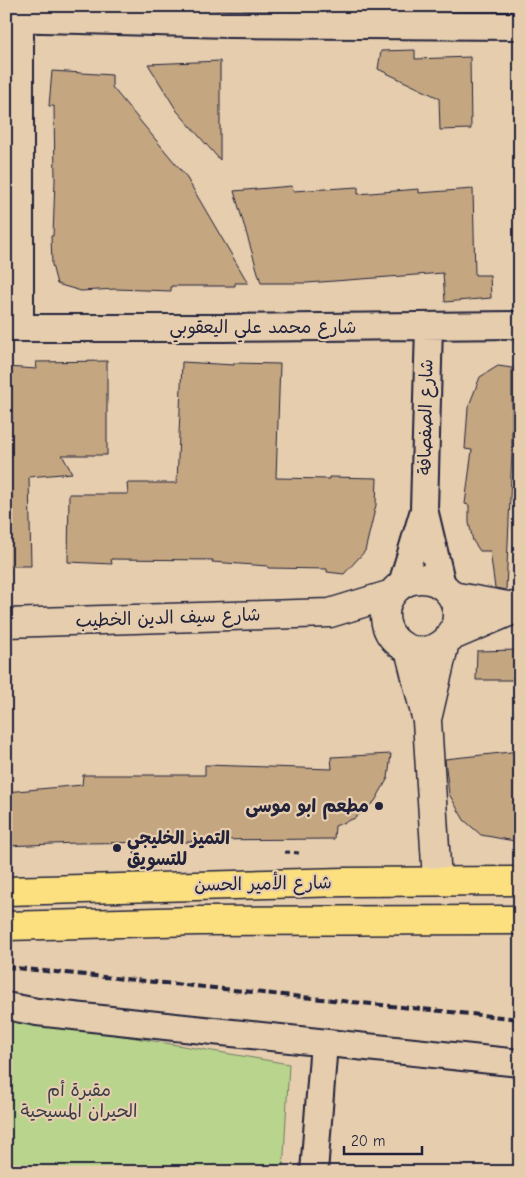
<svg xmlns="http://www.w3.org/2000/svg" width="526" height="1178" viewBox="0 0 526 1178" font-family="'Comic Neue','Playpen Sans Arabic',sans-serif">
<rect width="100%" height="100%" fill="#e5cdae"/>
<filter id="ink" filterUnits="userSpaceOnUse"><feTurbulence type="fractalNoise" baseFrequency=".02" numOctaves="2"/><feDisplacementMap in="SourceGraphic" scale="10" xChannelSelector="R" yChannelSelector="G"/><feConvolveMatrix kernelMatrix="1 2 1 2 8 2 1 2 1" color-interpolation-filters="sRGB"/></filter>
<g filter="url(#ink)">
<!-- green -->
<path fill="#b9d48c" stroke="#6e7b64" d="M 6,1016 L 289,1064 L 283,1172 L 6,1172 Z"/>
<!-- building -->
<path fill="#c4a681" stroke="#22223b" d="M 415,50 L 415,59 L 470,57 L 471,129 L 440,130 L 439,98 L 378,69 L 381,51 Z
M 220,61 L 220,160 L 177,111 L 148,64 Z
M 52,71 L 112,75 L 112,87 L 185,175 L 248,283 L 235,283 L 235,286 L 171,286 L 171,291 L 116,289 L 81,291 L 57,284 L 52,265 L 51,236 L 53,236 L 55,180 L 54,106 L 49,106 Z
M 292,186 L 293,191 L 358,187 L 358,194 L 419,189 L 419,193 L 473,189 L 475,275 L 490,275 L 491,298 L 445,302 L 443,273 L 307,283 L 261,283 L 234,191 Z
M 107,361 L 107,455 L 62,455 L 72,473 L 29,477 L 31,566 L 6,566 L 6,367 L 37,369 L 36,362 Z
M 182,362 L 234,365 L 234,363 L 280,364 L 276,478 L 329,479 L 329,477 L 377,478 L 376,505 L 365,551 L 344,574 L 327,572 L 327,569 L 268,568 L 268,566 L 212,562 L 213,560 L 111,559 L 112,564 L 68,562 L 69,494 L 128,494 L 127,483 L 177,483 Z
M 498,366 L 512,368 L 512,452 L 506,590 L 495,588 L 490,551 L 480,551 L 473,541 L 469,523 L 469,505 L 465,504 L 472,450 L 465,449 L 468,408 L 480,377 Z
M 520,650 L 520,680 L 476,680 L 477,651 Z
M 520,751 L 520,842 L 481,835 L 464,820 L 449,794 L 445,759 Z
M 391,754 L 388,778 L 375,801 L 355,818 L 335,826 L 334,839 L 192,840 L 192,842 L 76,843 L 6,846 L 6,792 L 82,785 L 83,775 L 205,775 L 205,765 L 332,769 L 331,757 Z"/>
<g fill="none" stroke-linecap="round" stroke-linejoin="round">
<!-- minor casing -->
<g stroke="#22223b" stroke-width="30">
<path id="minor" d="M 6,18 L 229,24 L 520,26
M 429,326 L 424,509 L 442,585
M 20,327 L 20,6
M 6,328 L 224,328 L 520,325
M 402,584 L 424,510
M 6,1006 L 37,1012 L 175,1027 L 520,1063
M 314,1172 L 324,1043"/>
</g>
<!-- tertiary casing -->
<g stroke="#22223b" stroke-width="31">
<path id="tertiary" d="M385 615a36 36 0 1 1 72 0a36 36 0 1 1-72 0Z
M 452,596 L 519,608
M 6,623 L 330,613 L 392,594
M 450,637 L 518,608
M 409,649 L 427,721 L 437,880
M 428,715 L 445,642"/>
</g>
<!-- trunk casing -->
<g stroke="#22223b" stroke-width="31">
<path id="trunk" d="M 6,891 L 344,882 L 520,881
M 6,926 L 197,921 L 520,920"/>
</g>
<!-- path -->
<path stroke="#22223b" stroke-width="3" stroke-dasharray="5 4" stroke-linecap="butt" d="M 285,852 L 300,853"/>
<!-- minor -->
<use href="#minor" stroke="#e5cdae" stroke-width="26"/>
<!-- tertiary -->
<use href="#tertiary" stroke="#e5cdae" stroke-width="28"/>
<!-- trunk -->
<use href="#trunk" stroke="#fce080" stroke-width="28"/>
<!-- rail -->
<path stroke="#22223b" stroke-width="4" stroke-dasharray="8 4" stroke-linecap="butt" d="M 6,967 L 520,1019"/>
</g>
</g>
<!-- markers -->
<g fill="#22223b" stroke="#e5cdae" stroke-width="2">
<circle cx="379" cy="806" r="5"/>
<circle cx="117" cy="848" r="5"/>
</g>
<g text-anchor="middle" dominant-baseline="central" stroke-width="4.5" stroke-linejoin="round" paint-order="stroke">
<!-- street labels -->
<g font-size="18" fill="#22223b" stroke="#e5cdae">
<text x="263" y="327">شارع محمد علي اليعقوبي</text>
<text transform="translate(426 417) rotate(-89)">شارع الصفصافة</text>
<text transform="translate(168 618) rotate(-2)">شارع سيف الدين الخطيب</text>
<text transform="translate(263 884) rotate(-1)">شارع الأمير الحسن</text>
</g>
<!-- poi labels -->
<g font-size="18" font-weight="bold" fill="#22223b" stroke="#e5cdae" text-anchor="end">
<text x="369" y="806">مطعم ابو موسى</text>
<text x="127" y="838" text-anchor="start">التميز الخليجي<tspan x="127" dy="21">للتسويق</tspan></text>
</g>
<!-- park labels -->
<g font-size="18" fill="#393d47" stroke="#e5cdae">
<text x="79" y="1090">مقبرة أم<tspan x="79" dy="21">الحيران المسيحية</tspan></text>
</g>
</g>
<!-- margin -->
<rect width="526" height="1178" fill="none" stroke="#e5cdae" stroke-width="25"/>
<rect x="12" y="12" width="501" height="1153" fill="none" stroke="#22223b" stroke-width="2" filter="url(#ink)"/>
<!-- scale -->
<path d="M344 1146v8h78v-8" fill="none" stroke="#22223b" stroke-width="2.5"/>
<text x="351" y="1146" font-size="15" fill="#22223b" stroke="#e5cdae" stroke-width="4" paint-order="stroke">20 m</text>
</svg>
